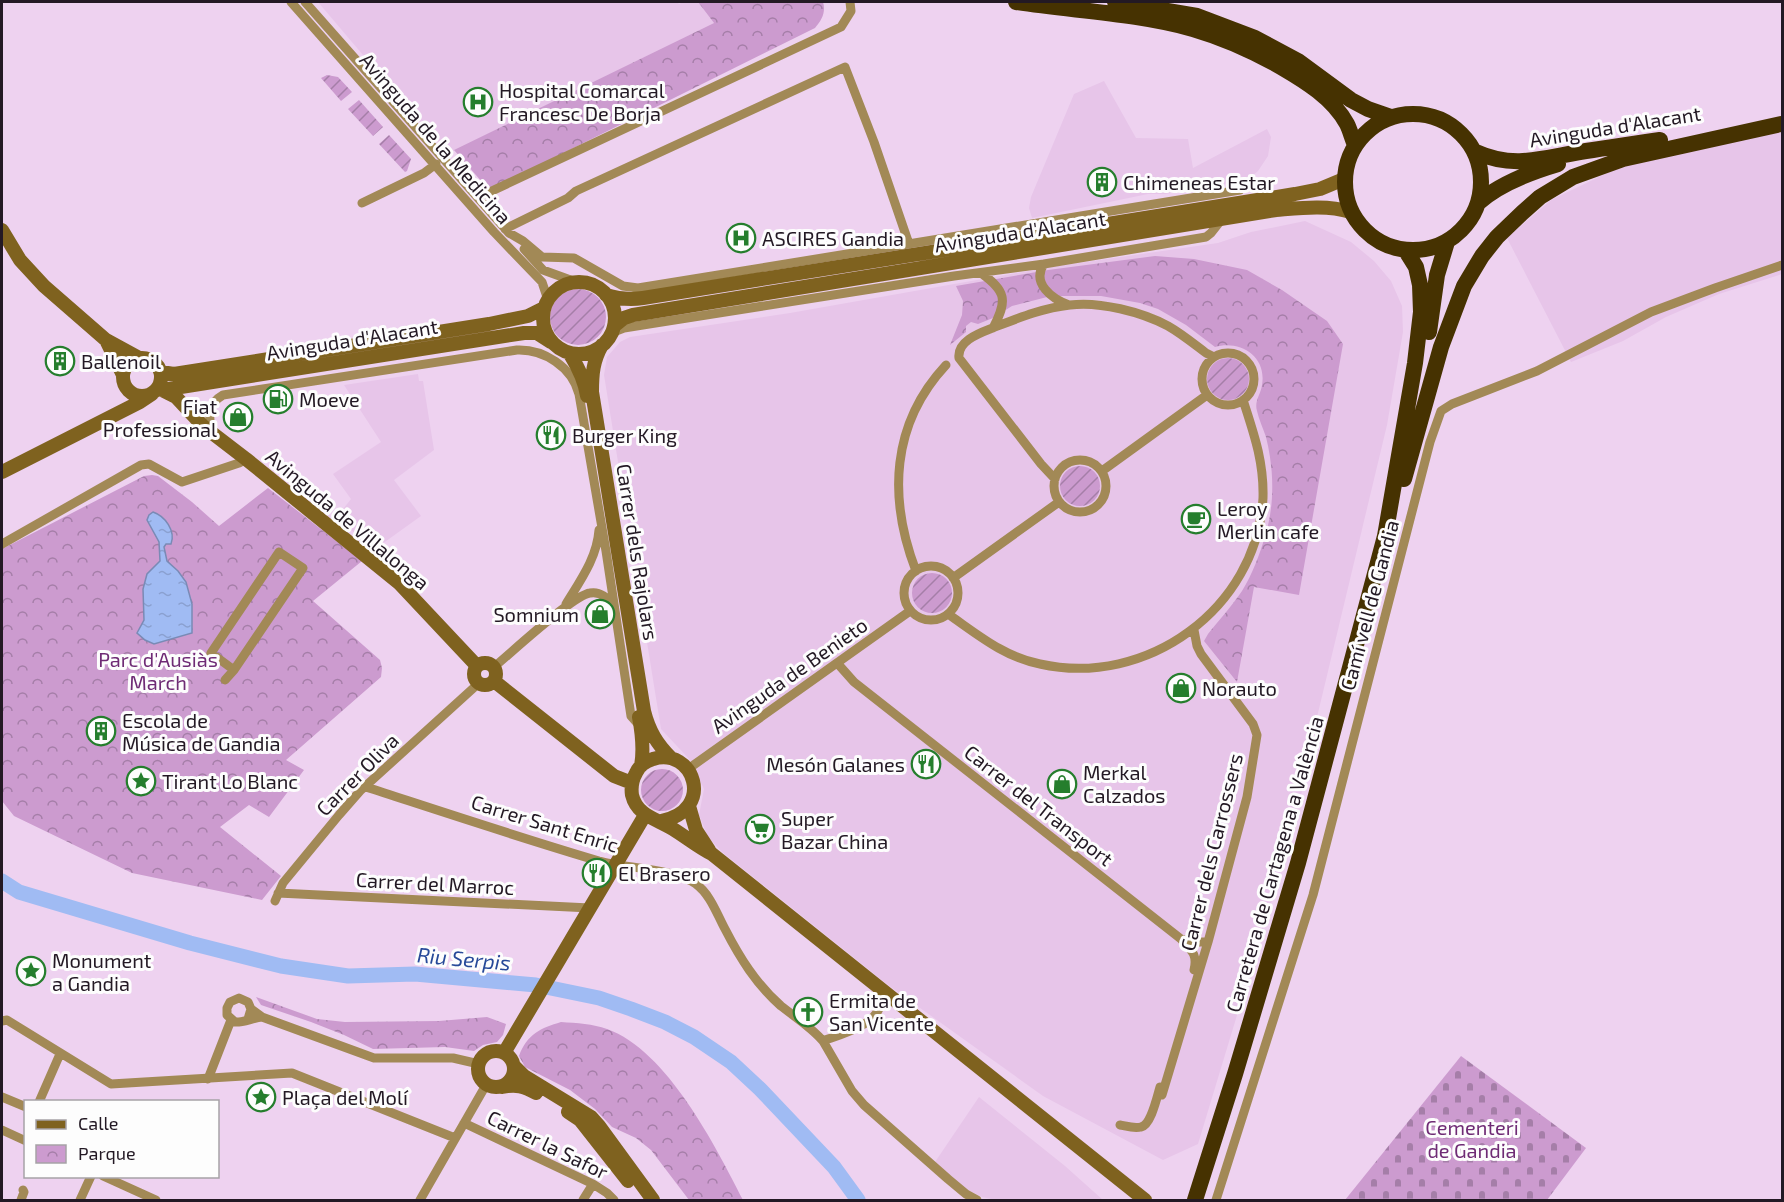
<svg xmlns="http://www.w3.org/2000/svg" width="1784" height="1202" viewBox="0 0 1784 1202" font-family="'Exo 2',sans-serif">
<defs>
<pattern id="cemetery-stones" width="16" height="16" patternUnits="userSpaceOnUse" patternTransform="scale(1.5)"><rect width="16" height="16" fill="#cc9bcf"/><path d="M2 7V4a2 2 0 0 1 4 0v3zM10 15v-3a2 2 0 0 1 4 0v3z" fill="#a57ea8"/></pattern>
<pattern id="park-crowns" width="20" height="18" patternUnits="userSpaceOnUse" patternTransform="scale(1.5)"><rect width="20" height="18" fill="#cc9bcf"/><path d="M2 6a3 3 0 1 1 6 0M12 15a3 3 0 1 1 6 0" fill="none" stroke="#a57ea8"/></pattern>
<pattern id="garden-furrows" width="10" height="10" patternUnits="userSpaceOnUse" patternTransform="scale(1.5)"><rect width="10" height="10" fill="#cc9bcf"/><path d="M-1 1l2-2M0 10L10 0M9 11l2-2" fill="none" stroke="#a57ea8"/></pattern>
<pattern id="water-ripples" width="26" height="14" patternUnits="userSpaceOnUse" patternTransform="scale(1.5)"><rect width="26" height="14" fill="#a0bbf3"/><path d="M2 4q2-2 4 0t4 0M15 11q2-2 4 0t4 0" fill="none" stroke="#8aa0d0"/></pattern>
</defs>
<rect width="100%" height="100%" fill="#eed2f0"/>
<!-- built -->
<path fill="#e7c5e9" d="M 318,2 L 677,2 L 679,4 L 683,2 L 698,2 L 714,23 L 447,154 Z
M 1104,81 L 1136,138 L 1188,139 L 1193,168 L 1267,129 L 1271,137 L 1268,156 L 1258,171 L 1251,177 L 1236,182 L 1165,194 L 1148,194 L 1032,218 L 1029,208 L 1031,197 L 1074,94 Z
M 1782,130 L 1782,274 L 1719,294 L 1666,317 L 1623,341 L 1571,362 L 1507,238 L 1551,200 L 1626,164 Z
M 1305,221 L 1351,242 L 1374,261 L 1391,281 L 1402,306 L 1403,332 L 1387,425 L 1312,738 L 1297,817 L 1198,1144 L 1163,1160 L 1043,1096 L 888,985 L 722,852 L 708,837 L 699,815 L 704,789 L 691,761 L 661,729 L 604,375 L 607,357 L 620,342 L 630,337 L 790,313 L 1051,267 L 1218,243 L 1251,232 Z
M 418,374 L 419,381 L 423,381 L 434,450 L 394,480 L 421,516 L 375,549 L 336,518 L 351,499 L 333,474 L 381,442 L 344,385 Z
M 289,388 L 292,406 L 267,410 L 264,393 Z
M 979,1097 L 1065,1166 L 1103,1200 L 996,1200 L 982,1197 L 964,1188 L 935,1162 Z"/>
<!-- cemetery -->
<path fill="url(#cemetery-stones)" d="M 1461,1056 L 1586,1148 L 1547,1200 L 1345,1200 Z"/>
<!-- park -->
<path fill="url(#park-crowns)" d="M 698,2 L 823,2 C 826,12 822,20 815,28 L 489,190 L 454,150 L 714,23 Z
M 1155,256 L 1194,259 L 1247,270 L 1282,290 L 1327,321 L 1343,344 L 1299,595 L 1254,587 L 1237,682 L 1204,641 L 1208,634 C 1219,620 1232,606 1242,591 C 1252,575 1260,554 1265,536 C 1275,505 1274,469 1266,437 C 1263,428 1259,420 1257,411 C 1254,401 1261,394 1262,385 C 1267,356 1240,340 1215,347 L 1186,325 L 1158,309 L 1140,303 L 1101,296 L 1051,296 L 1012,306 L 993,318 L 978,324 L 971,322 L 966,326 L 966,332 L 950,345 L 962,315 L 963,301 L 956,286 L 1048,270 Z
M 152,475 L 158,476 L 192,502 L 219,526 L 268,488 L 362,561 L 313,601 L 380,660 L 382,668 L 381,677 L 286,760 L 304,770 L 269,817 L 249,805 L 220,827 L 281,876 L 262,900 L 132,873 L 14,816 L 2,801 L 2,549 L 144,476 Z
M 256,997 L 317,1019 L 345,1022 L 439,1021 L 487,1017 L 506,1024 L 503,1035 L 497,1042 L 483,1045 L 474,1051 L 445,1047 L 373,1049 L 344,1035 L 311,1022 L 261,1005 Z
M 561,1022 C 577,1023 593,1024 607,1029 C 667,1050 716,1147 743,1200 L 689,1200 L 651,1150 L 636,1138 L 612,1127 L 595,1109 L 570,1090 L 525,1067 L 519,1056 C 527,1034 541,1028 561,1022 Z"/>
<!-- garden -->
<path fill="url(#garden-furrows)" d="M 327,75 L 338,77 L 352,92 L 341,101 L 321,78 Z
M 359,100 L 383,127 L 373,136 L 348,109 Z
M 389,135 L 411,159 L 407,171 L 405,172 L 379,144 Z
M550 317a28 28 0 1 1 56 0a28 28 0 1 1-56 0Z
M1207 379a21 21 0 1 1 42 0a21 21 0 1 1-42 0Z
M1060 486a20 20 0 1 1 40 0a20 20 0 1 1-40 0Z
M912 593a20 20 0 1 1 40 0a20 20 0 1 1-40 0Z
M641 790a21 21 0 1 1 42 0a21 21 0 1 1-42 0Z"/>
<!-- water -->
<path fill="url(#water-ripples)" stroke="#7a8ab5" stroke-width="1.5" d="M 153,512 C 165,516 176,531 171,544 L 166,544 L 164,547 L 167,561 L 178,571 L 186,582 L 192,604 L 192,633 L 154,644 L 145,640 L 137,633 L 144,620 L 143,589 L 147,574 L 160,561 L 159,542 L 147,520 L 149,515 Z"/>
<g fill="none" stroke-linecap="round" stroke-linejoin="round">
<!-- river -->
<path stroke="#a0bbf3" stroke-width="15" d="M 2,881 L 19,892 L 190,943 L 281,966 L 348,976 L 415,974 L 536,985 L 599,998 L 631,1009 L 665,1022 L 694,1037 L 731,1062 L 760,1089 L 834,1167 L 858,1200"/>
<!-- street -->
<path stroke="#a28956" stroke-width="9" d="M 291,2 L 494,232 L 542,282 L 548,300
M 305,2 L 509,233
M 479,197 L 841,27 L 851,11 L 850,2
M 362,203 L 424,173 L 436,164
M 505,229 L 568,198 L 576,191 L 845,67 L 874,142 L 909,244
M 509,233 L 523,241 L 542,257 L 574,258 L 623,286 L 638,288 C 840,257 1040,221 1240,190
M 524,249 L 543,270 L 576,282
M 1044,264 C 1031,283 1052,299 1069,305
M 981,273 C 1006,291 1008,300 993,328
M 611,333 L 624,328 L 649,324 L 954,276 L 1044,264 L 1206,237 L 1211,233 L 1222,219
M1202 379a26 26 0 1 1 52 0a26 26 0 1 1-52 0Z
M 213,434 C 208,418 207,404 223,395 L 517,350 C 544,349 572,367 579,394 L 606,551 L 631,716 L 639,725
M1054 486a26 26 0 1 1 52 0a26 26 0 1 1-52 0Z
M 1102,471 L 1207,395
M 1055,479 L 1041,464 L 959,358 C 957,342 977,334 990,329 C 1016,319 1042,308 1070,305 C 1099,301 1142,312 1168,326 C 1182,334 1194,344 1206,353 L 1214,357
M 2,544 L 141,465 L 149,464 L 182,482 L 239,463 L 246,459
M904 593a27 27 0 1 1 54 0a27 27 0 1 1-54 0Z
M 916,571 C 888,498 891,424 946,365
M 953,578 L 1059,502
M 566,604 C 580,581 597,558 599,530
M 948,614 C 977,634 1004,657 1040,664 C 1146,688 1257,609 1263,498 C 1264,462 1254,434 1243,400
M 838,664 L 854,682 L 1181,939 L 1191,942 L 1208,942
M 494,667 C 511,653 573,595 590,593 C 600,591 608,598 613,606
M 225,680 L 234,670 L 303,568 L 279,552 L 211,653 L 234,670
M 688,769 L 910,611
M 366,787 C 443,812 521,838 599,861 C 625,868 676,869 696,884 C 710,894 717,914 725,929 C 740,958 756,984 781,1006 C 795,1017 811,1027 823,1041 C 839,1035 881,1024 880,1002
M 278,893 L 590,908
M 275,901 L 283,883 L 339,815 L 360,791 L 479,683
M 1181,939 C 1191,950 1198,954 1194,970
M 251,1009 L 262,1017 L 374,1058 L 453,1058 L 479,1064
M 248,1019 L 251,1009 L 248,1002 L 239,998 L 230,1002 L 227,1008 L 227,1015 L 235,1022 C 242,1023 253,1018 262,1017
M 2,1021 L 7,1020 L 111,1084 L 292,1073 L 455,1138
M 823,1041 L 852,1091 L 864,1105 L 948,1179 L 966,1194 L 977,1200
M 208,1079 L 231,1020
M 1162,1095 L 1208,942 L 1247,797 L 1257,735 L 1253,724 L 1201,654 L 1197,646 L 1194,630
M 2,1097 L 26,1107
M 39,1102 L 60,1054
M 464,1123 L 593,1184 L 607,1193 L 614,1200
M 1120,1125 C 1126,1126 1134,1129 1141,1127 C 1151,1125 1157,1097 1160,1087
M 2,1130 L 26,1141
M 103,1176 L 156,1200
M 21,1200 L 24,1192 L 23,1190
M 80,1200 L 91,1176
M 420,1200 L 486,1085
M 583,1200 L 593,1184
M 1216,1200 L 1313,895 L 1430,442 L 1441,411 L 1452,404 L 1537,371 L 1651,312 L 1715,288 L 1782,265"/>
<!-- secondary -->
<path stroke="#7f621f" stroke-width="14" d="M 2,230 L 20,260 L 44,286 L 106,340 L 139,358
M543 318a36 36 0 1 1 72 0a36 36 0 1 1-72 0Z
M 606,295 C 619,299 630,300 643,298 L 1295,194 L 1320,189 L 1344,179
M 614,326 L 624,318 L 633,315 L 1276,210 C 1302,208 1326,205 1351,212
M 106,340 L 123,375
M 602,345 C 593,361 592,374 592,392 L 644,711 C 649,731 657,744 671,758
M 570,354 C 578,367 585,380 587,396
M123 377a19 19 0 1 1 38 0a19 19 0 1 1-38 0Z
M 161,372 L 174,374 L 489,324 L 528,316 L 544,308
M 162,390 L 176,397 L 203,426 L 246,459 L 399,583 L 477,666
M 162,390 L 524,333 L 537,333 L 551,342
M 2,472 L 140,402 L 152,394
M474 674a11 11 0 1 1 22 0a11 11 0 1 1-22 0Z
M 494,681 L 614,776 L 632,783
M 639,717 C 642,733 644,750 641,766
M 689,806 L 696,830 L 709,850
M 661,821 C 717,810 693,746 653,759 C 646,761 639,766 636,773 C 632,780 631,788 632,795 C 637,816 657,819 673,829 C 686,837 698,847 712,854 L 1145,1200
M478 1069a18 18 0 1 1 36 0a18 18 0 1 1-36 0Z
M 504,1053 L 645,815
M 514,1066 L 524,1076 L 591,1117 L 599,1126 L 653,1200
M 502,1087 C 516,1084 524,1086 536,1093
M 568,1112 L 580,1120 L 628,1181"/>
<!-- highway -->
<path stroke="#463201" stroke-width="16" d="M 1016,2 C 1074,11 1136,13 1193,29 C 1224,38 1253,51 1281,67 C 1305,81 1333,98 1347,124 C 1350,130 1352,138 1355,145
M 1115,2 L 1197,16 L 1255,38 L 1298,61 L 1351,100 L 1368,109 L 1391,117
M1345 182a68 68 0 1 1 136 0a68 68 0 1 1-136 0Z
M 1476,152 C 1515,170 1546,157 1586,151 C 1611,147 1635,144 1660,140
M 1478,203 C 1499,184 1531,172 1558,164
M 1429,332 L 1437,275 L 1447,242
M 1404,479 L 1441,347 L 1464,286 L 1482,256 L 1497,237 L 1522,213 L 1540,197 L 1573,177 L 1623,159 L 1781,124
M 1195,1200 L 1235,1074 L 1298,863 L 1385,536 L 1415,363 L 1421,312 L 1420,285 L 1416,267 L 1406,251"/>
</g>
<!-- icons -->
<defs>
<g id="hospital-ring" transform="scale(1.5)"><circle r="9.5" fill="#fdfdfd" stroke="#257e2d" stroke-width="1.5"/><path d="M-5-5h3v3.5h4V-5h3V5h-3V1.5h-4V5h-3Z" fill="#257e2d"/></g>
<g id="building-ring" transform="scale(1.5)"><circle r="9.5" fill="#fdfdfd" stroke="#257e2d" stroke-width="1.5"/><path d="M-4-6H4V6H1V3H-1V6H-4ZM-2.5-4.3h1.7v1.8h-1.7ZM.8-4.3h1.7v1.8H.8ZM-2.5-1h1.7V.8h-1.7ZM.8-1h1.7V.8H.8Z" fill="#257e2d"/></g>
<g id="fuel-ring" transform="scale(1.5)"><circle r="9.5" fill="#fdfdfd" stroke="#257e2d" stroke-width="1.5"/><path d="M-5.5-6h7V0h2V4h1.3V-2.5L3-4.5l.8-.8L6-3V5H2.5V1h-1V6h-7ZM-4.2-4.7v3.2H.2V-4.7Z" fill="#257e2d"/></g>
<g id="shop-ring" transform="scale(1.5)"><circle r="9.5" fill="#fdfdfd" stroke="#257e2d" stroke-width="1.5"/><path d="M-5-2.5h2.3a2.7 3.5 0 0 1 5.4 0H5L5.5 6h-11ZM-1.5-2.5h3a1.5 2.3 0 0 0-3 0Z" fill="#257e2d"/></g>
<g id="restaurant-ring" transform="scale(1.5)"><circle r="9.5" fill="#fdfdfd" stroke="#257e2d" stroke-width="1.5"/><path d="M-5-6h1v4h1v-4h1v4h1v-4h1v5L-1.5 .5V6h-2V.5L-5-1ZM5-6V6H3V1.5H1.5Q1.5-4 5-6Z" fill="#257e2d"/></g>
<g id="cafe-ring" transform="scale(1.5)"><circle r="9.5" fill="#fdfdfd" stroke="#257e2d" stroke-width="1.5"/><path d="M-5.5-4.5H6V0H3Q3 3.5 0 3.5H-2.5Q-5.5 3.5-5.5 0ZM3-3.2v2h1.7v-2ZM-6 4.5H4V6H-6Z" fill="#257e2d"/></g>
<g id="sight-ring" transform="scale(1.5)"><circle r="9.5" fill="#fdfdfd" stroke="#257e2d" stroke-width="1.5"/><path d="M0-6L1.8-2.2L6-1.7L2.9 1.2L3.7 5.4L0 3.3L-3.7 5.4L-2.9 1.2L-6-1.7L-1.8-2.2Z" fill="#257e2d"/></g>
<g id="supermarket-ring" transform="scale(1.5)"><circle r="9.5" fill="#fdfdfd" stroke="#257e2d" stroke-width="1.5"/><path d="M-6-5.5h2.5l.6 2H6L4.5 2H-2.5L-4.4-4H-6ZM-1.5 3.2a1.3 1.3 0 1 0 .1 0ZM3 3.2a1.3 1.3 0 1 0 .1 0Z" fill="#257e2d"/></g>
<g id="church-ring" transform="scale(1.5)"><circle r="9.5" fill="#fdfdfd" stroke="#257e2d" stroke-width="1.5"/><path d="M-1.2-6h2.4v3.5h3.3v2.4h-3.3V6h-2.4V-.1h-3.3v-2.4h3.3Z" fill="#257e2d"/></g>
</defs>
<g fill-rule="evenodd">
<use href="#hospital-ring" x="478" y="102"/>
<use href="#building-ring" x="1102" y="182"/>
<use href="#hospital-ring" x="741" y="238"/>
<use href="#building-ring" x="60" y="361"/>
<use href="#fuel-ring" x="278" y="399"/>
<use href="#shop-ring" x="238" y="417"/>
<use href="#restaurant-ring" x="551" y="435"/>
<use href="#cafe-ring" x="1196" y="519"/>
<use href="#shop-ring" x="600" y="614"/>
<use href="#shop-ring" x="1181" y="688"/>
<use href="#building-ring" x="101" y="731"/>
<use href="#restaurant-ring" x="926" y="764"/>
<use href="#sight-ring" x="141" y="781"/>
<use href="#shop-ring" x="1062" y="784"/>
<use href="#supermarket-ring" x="760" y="829"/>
<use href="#restaurant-ring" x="597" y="873"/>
<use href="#sight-ring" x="31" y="971"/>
<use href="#church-ring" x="808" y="1012"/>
<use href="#sight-ring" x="261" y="1097"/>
</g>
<g text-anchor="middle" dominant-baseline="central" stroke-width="6" stroke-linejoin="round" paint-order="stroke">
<!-- poi labels -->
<g font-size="20" fill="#231924" stroke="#fdfdfd" text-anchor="start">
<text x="499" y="90">Hospital Comarcal<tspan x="499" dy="23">Francesc De Borja</tspan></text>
<text x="1123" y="182">Chimeneas Estar</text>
<text x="762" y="238">ASCIRES Gandia</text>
<text x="81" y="361">Ballenoil</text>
<text x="299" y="399">Moeve</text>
<text x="217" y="406" text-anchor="end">Fiat<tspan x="217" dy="23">Professional</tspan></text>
<text x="572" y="435">Burger King</text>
<text x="1217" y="508">Leroy<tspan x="1217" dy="23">Merlin cafe</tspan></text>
<text x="579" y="614" text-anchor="end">Somnium</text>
<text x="1202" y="688">Norauto</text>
<text x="122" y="720">Escola de<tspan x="122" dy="23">Música de Gandia</tspan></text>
<text x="905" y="764" text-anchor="end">Mesón Galanes</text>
<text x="1083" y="772">Merkal<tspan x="1083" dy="23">Calzados</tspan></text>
<text x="162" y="781">Tirant Lo Blanc</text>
<text x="781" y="818">Super<tspan x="781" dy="23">Bazar China</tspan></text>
<text x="618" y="873">El Brasero</text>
<text x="52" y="960">Monument<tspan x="52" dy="23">a Gandia</tspan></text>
<text x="829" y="1000">Ermita de<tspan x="829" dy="23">San Vicente</tspan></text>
<text x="282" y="1097">Plaça del Molí</text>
</g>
<!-- street labels -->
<g font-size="20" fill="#231924" stroke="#fdfdfd">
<text transform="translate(1615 126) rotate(-9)">Avinguda d'Alacant</text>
<text transform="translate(436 138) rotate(49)">Avinguda de la Medicina</text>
<text transform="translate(1020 231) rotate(-9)">Avinguda d'Alacant</text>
<text transform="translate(352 339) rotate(-9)">Avinguda d'Alacant</text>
<text transform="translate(348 519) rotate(40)">Avinguda de Villalonga</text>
<text transform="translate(638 552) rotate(81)">Carrer dels Rajolars</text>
<text transform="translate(1369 605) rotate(-75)">Camí vell de Gandia</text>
<text transform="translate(789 675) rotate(-35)">Avinguda de Benieto</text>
<text transform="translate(357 774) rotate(-45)">Carrer Oliva</text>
<text transform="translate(1039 805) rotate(38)">Carrer del Transport</text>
<text transform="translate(545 823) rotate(17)">Carrer Sant Enric</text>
<text transform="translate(1211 852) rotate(-76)">Carrer dels Carrossers</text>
<text transform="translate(1274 864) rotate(-74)">Carretera de Cartagena a València</text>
<text transform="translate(435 883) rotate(3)">Carrer del Marroc</text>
<text transform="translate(548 1144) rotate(26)">Carrer la Safor</text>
</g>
<!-- park labels -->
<g font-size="20" fill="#6f2b75" stroke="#fdfdfd">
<text x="158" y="659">Parc d'Ausiàs<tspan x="158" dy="23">March</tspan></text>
<text x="1472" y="1127">Cementeri<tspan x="1472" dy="23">de Gandia</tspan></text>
</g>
<!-- water labels -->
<g font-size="21" font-style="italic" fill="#274999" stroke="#fdfdfd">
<text transform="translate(464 958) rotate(5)">Riu Serpis</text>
</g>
</g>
<!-- border -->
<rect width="1784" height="1202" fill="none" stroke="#231924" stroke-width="6"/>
<!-- legend -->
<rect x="24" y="1100" width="195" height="78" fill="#fdfdfd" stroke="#a6a2a6" stroke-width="1.5"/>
<rect x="36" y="1120" width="30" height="9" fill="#7f621f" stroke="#a6a2a6" stroke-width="1.5"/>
<text x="78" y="1130" font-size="18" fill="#231924">Calle</text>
<rect x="36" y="1145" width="30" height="18" fill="url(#park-crowns)" stroke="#a6a2a6" stroke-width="1.5"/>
<text x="78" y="1160" font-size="18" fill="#231924">Parque</text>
</svg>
